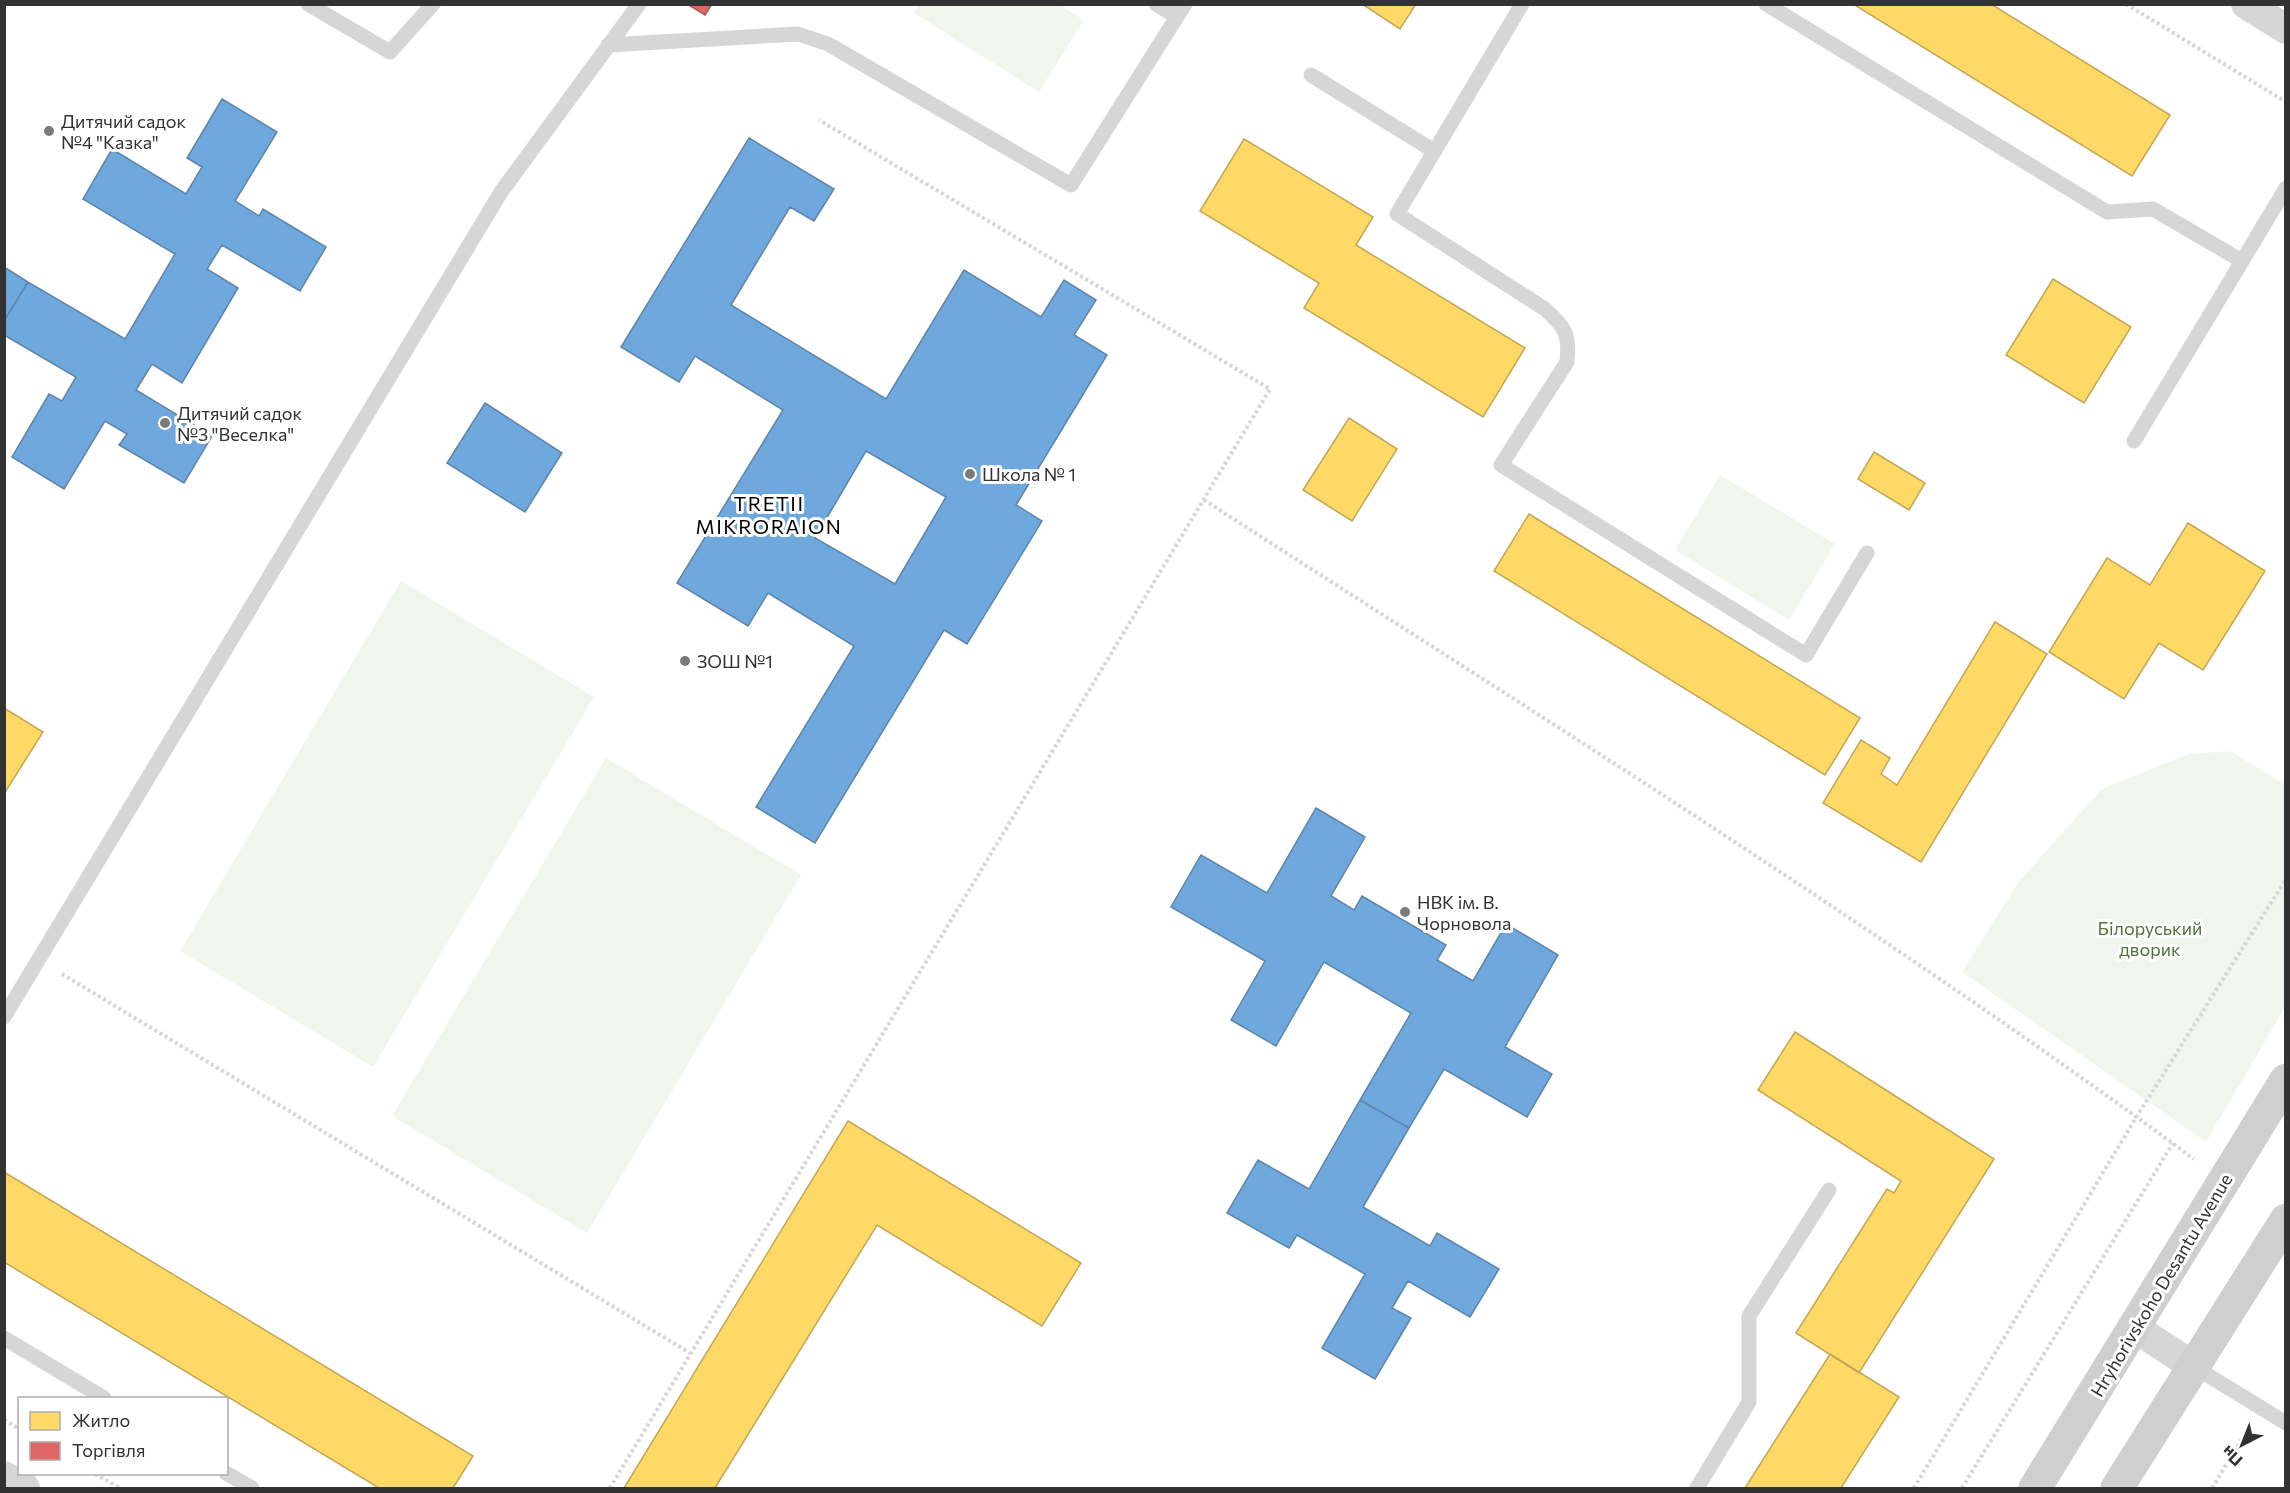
<svg xmlns="http://www.w3.org/2000/svg" width="2290" height="1493" viewBox="0 0 2290 1493" font-family="Commissioner,sans-serif">
<rect width="100%" height="100%" fill="#fff"/>
<!-- green -->
<path fill="#f1f6ed" d="M 1060,5 L 1084,20 L 1039,92 L 914,13 L 919,5 Z
M 1720,475 L 1835,544 L 1789,620 L 1675,550 Z
M 401,581 L 594,697 L 373,1067 L 180,951 Z
M 2231,751 L 2285,785 L 2285,1007 L 2206,1142 L 1962,972 L 2020,880 L 2102,789 L 2188,754 Z
M 606,758 L 801,875 L 587,1233 L 392,1116 Z"/>
<!-- homes -->
<path fill="#ffd966" stroke="#c2a756" stroke-width="1.5" d="M 1362,4 L 1416,4 L 1400,29 Z
M 1853,4 L 1991,4 L 2170,115 L 2132,176 Z
M 1244,139 L 1373,217 L 1356,245 L 1525,348 L 1483,417 L 1304,308 L 1319,283 L 1200,211 Z
M 2053,279 L 2131,327 L 2084,403 L 2006,355 Z
M 1349,418 L 1397,449 L 1352,521 L 1303,490 Z
M 1874,452 L 1925,483 L 1909,510 L 1858,479 Z
M 1529,514 L 1860,718 L 1825,775 L 1494,571 Z
M 2188,523 L 2265,571 L 2203,670 L 2159,643 L 2124,699 L 2049,652 L 2107,558 L 2150,585 Z
M 1995,622 L 2047,654 L 1921,862 L 1823,803 L 1861,740 L 1890,758 L 1881,774 L 1897,785 Z
M 4,708 L 43,732 L 4,794 Z
M 1795,1032 L 1994,1159 L 1859,1373 L 1796,1333 L 1887,1189 L 1894,1193 L 1901,1181 L 1758,1090 Z
M 848,1121 L 1081,1263 L 1042,1326 L 877,1225 L 715,1488 L 624,1488 Z
M 4,1172 L 473,1456 L 453,1488 L 379,1488 L 4,1262 Z
M 1830,1354 L 1899,1397 L 1841,1488 L 1745,1488 Z"/>
<!-- shops -->
<path fill="#e06666" stroke="#ac5656" stroke-width="1.5" d="M 687,4 L 712,4 L 705,15 Z"/>
<!-- schools -->
<path fill="#6fa8dc" stroke="#5d85a9" stroke-width="1.5" fill-rule="evenodd" d="M 222,99 L 277,132 L 235,201 L 259,216 L 263,209 L 326,247 L 300,291 L 222,245 L 207,269 L 238,288 L 182,383 L 152,364 L 136,390 L 212,436 L 184,483 L 119,445 L 127,434 L 105,421 L 64,489 L 12,457 L 49,394 L 62,401 L 76,377 L 4,335 L 4,321 L 28,282 L 125,339 L 175,254 L 83,199 L 112,149 L 186,194 L 202,167 L 187,158 Z
M 749,138 L 834,189 L 814,221 L 790,207 L 731,305 L 886,399 L 964,270 L 1041,317 L 1064,280 L 1096,300 L 1074,335 L 1107,355 L 1016,505 L 1042,521 L 967,644 L 944,630 L 815,843 L 756,807 L 854,646 L 768,593 L 748,626 L 677,583 L 783,410 L 695,356 L 679,382 L 621,347 ZM 866,451 L 946,497 L 895,584 L 815,538 Z
M 4,267 L 28,282 L 4,321 Z
M 485,403 L 562,453 L 525,512 L 447,463 Z
M 1316,808 L 1365,837 L 1331,896 L 1354,910 L 1362,896 L 1446,945 L 1437,960 L 1473,981 L 1506,924 L 1558,955 L 1505,1047 L 1552,1074 L 1527,1117 L 1444,1069 L 1409,1128 L 1360,1100 L 1411,1013 L 1324,962 L 1276,1046 L 1231,1020 L 1265,961 L 1171,907 L 1201,855 L 1267,893 Z
M 1360,1100 L 1409,1128 L 1363,1207 L 1430,1246 L 1437,1233 L 1499,1269 L 1470,1317 L 1408,1281 L 1392,1308 L 1411,1318 L 1375,1379 L 1322,1348 L 1365,1274 L 1297,1235 L 1289,1248 L 1227,1213 L 1258,1160 L 1309,1189 Z"/>
<g fill="none" stroke-linecap="round" stroke-linejoin="round">
<!-- path -->
<path stroke="#d6d6d6" stroke-width="4" stroke-dasharray="3 3" stroke-linecap="butt" d="M 2126,4 L 2286,102
M 1204,500 C 1537,715 1875,924 2194,1159
M 62,974 L 690,1353
M 4,1420 L 20,1429
M 95,1474 L 120,1488
M 610,1488 L 1270,389 L 819,120
M 1914,1488 L 2137,1116 L 2286,879
M 1962,1488 L 2173,1143
M 2212,1488 L 2247,1430"/>
<!-- lane -->
<path stroke="#d6d6d6" stroke-width="15" d="M 308,4 L 390,52 L 433,4
M 1156,4 L 1177,17
M 1522,4 L 1397,214 L 1545,309 C 1565,327 1570,334 1567,362 L 1501,465 L 1806,655 L 1867,553
M 1766,4 L 2107,212 L 2153,209 L 2242,261
M 608,45 L 798,34 L 828,44 L 1071,185 L 1185,4
M 1311,75 L 1434,151
M 2134,441 L 2286,188
M 4,1017 L 501,192 L 639,4
M 4,1338 L 104,1398
M 2193,1366 L 2286,1423
M 226,1473 L 252,1488
M 1697,1488 L 1749,1402 L 1749,1316 L 1829,1190"/>
<!-- street -->
<path stroke="#d6d6d6" stroke-width="30" d="M 2246,4 L 2286,29
M 2135,1328 L 2193,1366
M 4,1476 L 25,1488"/>
<!-- secondary -->
<path stroke="#cfcfcf" stroke-width="33" d="M 2035,1488 L 2286,1080
M 2117,1488 L 2286,1220"/>
</g>
<!-- markers -->
<g fill="#7a7a7a" stroke="#fff" stroke-width="2">
<circle cx="49" cy="131" r="6"/>
<circle cx="165" cy="423" r="6"/>
<circle cx="970" cy="474" r="6"/>
<circle cx="685" cy="661" r="6"/>
<circle cx="1405" cy="912" r="6"/>
</g>
<g text-anchor="middle" dominant-baseline="central" stroke-width="6" stroke-linejoin="round" paint-order="stroke">
<!-- poi labels -->
<g font-size="18" fill="#323232" stroke="#fff" text-anchor="start">
<text x="61" y="121">Дитячий садок<tspan x="61" dy="21">№4 "Казка"</tspan></text>
<text x="177" y="413">Дитячий садок<tspan x="177" dy="21">№3 "Веселка"</tspan></text>
<text x="982" y="474">Школа № 1</text>
<text x="697" y="661">ЗОШ №1</text>
<text x="1417" y="902">НВК ім. В.<tspan x="1417" dy="21">Чорновола</tspan></text>
</g>
<!-- park labels -->
<g font-size="18" fill="#50723a" stroke="#fff">
<text x="2150" y="928">Білоруський<tspan x="2150" dy="21">дворик</tspan></text>
</g>
<!-- street labels -->
<g font-size="18" fill="#323232" stroke="#fff">
<text transform="translate(2161 1285) rotate(-59)">Hryhorivskoho Desantu Avenue</text>
</g>
<!-- neighbourhood labels -->
<g font-size="20" letter-spacing="1.5" fill="#000" stroke="#fff">
<text x="769" y="503">TRETII<tspan x="769" dy="23">MIKRORAION</tspan></text>
</g>
</g>
<!-- border -->
<rect width="2290" height="1493" fill="none" stroke="#323232" stroke-width="12"/>
<!-- legend -->
<rect x="18" y="1397" width="210" height="78" fill="#ffffff" stroke="#adadad" stroke-width="1.5"/>
<rect x="30" y="1412" width="30" height="18" fill="#ffd966" stroke="#adadad" stroke-width="1.5"/>
<text x="72" y="1427" font-size="18" fill="#323232">Житло</text>
<rect x="30" y="1442" width="30" height="18" fill="#e06666" stroke="#adadad" stroke-width="1.5"/>
<text x="72" y="1457" font-size="18" fill="#323232">Торгівля</text>
<!-- north arrow -->
<g transform="translate(2242 1445) rotate(222)" stroke="#ffffff" stroke-width="4.5" paint-order="stroke">
<path d="M0-4.5L10 22L0 15L-10 22Z" fill="#323232"/>
<text y="-9" font-size="16" font-weight="bold" text-anchor="middle" fill="#323232">Пн</text>
</g>
</svg>
